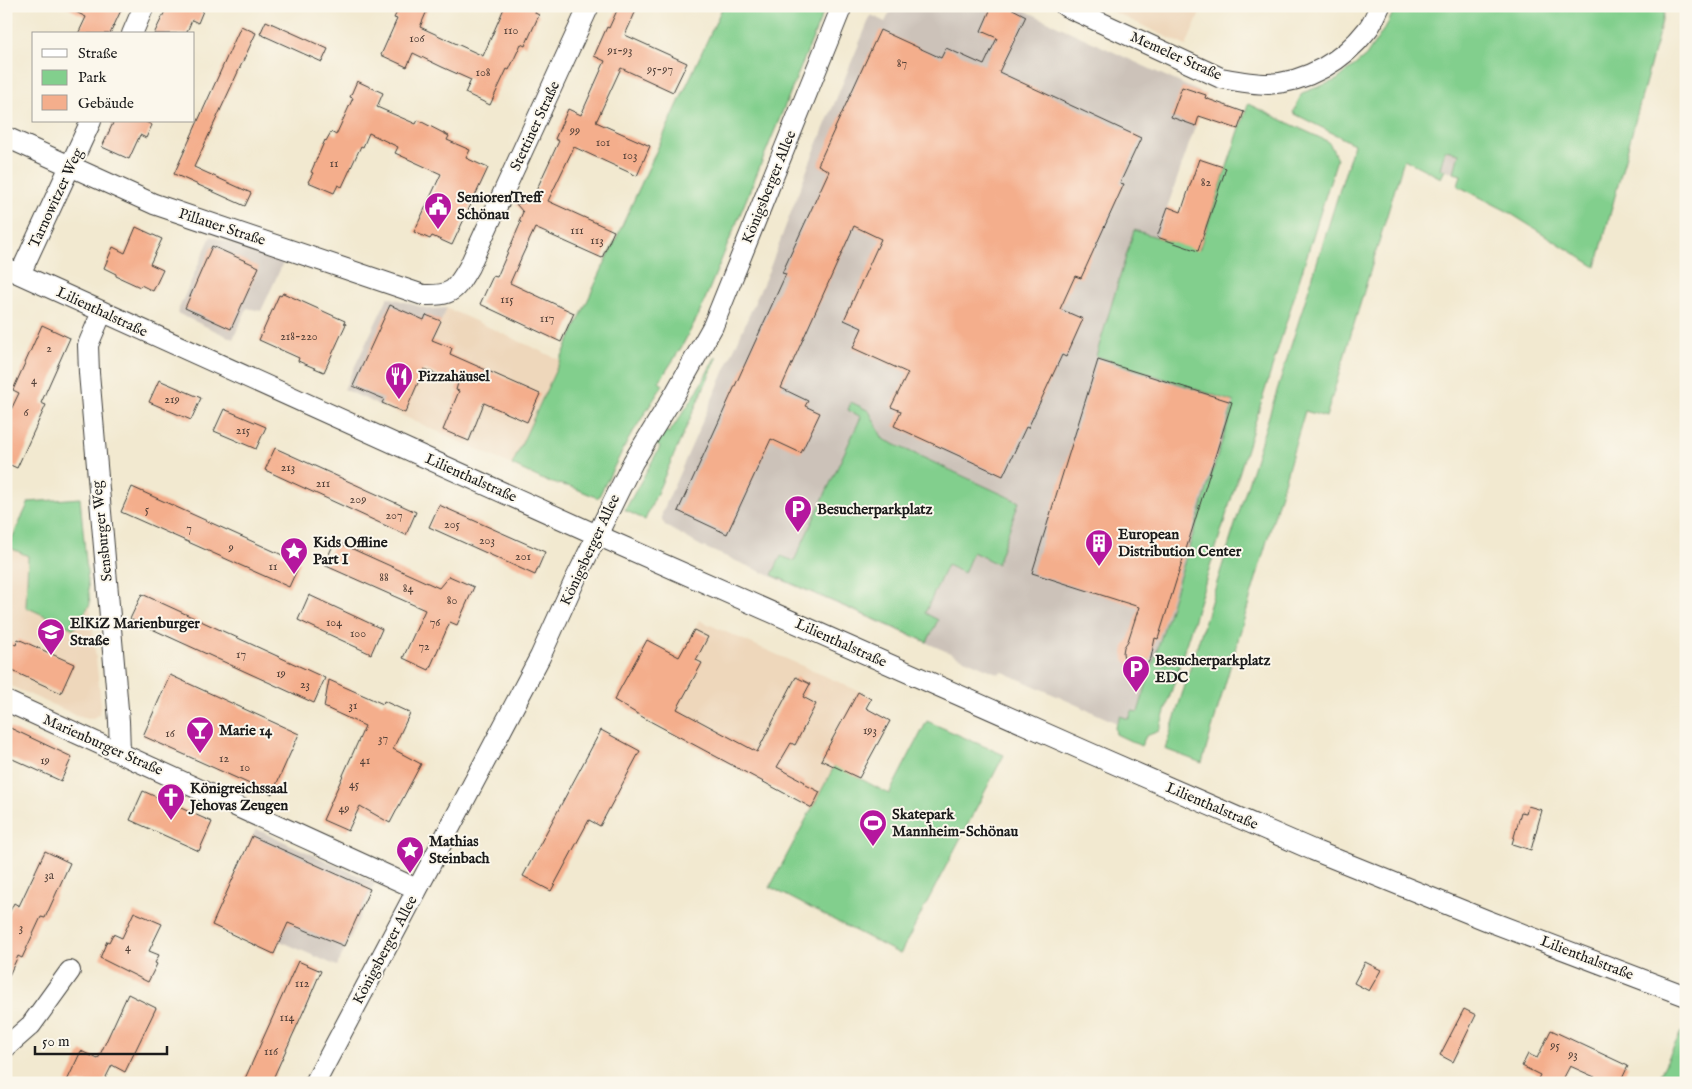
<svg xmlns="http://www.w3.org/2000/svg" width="1692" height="1089" viewBox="0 0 1692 1089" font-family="'IM FELL English',serif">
<rect width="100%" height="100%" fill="#fbf7ec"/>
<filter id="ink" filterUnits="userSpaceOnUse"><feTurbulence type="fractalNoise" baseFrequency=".02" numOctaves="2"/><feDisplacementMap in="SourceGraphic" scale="10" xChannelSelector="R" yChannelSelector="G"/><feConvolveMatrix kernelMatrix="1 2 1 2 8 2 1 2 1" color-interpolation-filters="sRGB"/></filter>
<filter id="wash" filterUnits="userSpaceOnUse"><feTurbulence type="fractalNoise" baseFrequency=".0096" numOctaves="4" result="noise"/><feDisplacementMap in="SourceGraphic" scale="20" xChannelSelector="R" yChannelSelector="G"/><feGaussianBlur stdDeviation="1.12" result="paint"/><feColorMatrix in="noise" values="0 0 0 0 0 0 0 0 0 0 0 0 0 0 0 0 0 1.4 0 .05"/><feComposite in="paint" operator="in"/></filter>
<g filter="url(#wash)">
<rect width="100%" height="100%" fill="#f2e9d0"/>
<!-- built -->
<path fill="#eed7bb" d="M 1101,6 L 1203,6 L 1186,46 Z
M 447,308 L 560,360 L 512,465 L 381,406 L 392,382 L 410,390 Z
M 8,547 L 28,556 L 74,629 L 90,604 L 101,704 L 99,714 L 92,719 L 78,716 L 6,684 L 6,551 Z
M 699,620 L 872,697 L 812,808 L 646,719 Z"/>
<!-- industrial -->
<path fill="#ccc2b9" d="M 893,6 L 1015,6 L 1206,95 L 1157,237 L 1198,251 L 1305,140 L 1146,736 L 1001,671 L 999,674 L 701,546 L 666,526 L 662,521 L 662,513 L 769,270 L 810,162 L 871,15 L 885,22 Z
M 1445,150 L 1459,153 L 1454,173 L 1440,169 Z
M 211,236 L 284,261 L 261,311 L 247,308 L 233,339 L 177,313 Z
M 388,297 L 429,309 L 447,308 L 410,390 L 392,382 L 381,406 L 344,389 Z
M 256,829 L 375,883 L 337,966 L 280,941 L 274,954 L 212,925 Z"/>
<!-- green -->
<path fill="#82cf8d" stroke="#4f7654" d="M 723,6 L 826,6 L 699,314 L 681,348 L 659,382 L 663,385 L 628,440 L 598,498 L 572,487 L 548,482 L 512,465 Z
M 1396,6 L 1666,6 L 1596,267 L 1505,210 L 1458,186 L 1461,175 L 1454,173 L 1459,153 L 1445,150 L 1440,169 L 1445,170 L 1441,178 L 1404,159 L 1326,417 L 1305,411 L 1202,763 L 1165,749 L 1354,144 L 1293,113 L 1302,93 L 1337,80 L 1366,56 L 1388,23 Z
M 1248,104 L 1329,142 L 1337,159 L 1159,731 L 1146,736 L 1141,746 L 1116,734 L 1115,727 L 1120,716 L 1129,719 L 1132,711 L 1138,712 L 1234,402 L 1096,356 L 1134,230 L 1199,250 Z
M 715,358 L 717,358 L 645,520 L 625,510 L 660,447 L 655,444 L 664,430 L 669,433 L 695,395 Z
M 851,402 L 869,411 L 883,439 L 1019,502 L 997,564 L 973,552 L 964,573 L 947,565 L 925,613 L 938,620 L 927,642 L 772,575 L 781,556 L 794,561 L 861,417 L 848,410 Z
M 80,498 L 90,604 L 74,629 L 26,607 L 28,556 L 8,547 L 29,502 Z
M 927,721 L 1004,755 L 900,954 L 770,887 L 835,765 L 889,794 Z
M 1681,1032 L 1686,1033 L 1686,1083 L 1656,1083 Z"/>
<g id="blocks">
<!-- building -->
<path fill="#f4ae8c" d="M 64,6 L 123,6 L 110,34 L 78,34 L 86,17 Z
M 161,6 L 205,6 L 198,23 L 192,20 L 186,34 L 154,34 L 166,9 Z
M 400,6 L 429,6 L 420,27 L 483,56 L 505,6 L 538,6 L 535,13 L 539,15 L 525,46 L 521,44 L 509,70 L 507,69 L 490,105 L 465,93 L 471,80 L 442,67 L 413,53 L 407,67 L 381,55 L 397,19 L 394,18 Z
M 619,6 L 638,6 L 625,35 L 687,63 L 673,92 L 621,68 L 596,122 L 650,146 L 637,176 L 574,147 L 548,201 L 614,231 L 602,258 L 535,228 L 522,256 L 510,283 L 574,313 L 561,342 L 480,304 L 493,276 L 497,277 L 521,222 L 519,221 L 523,212 L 516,204 L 528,202 L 532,194 L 534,195 L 559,141 L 555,139 L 568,109 L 581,115 L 605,61 L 594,56 L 607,27 L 609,28 Z
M 992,6 L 1007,6 L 1026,16 L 999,72 L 1141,138 L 1120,183 L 1124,184 L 1081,278 L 1075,276 L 1060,309 L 1083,319 L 1066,357 L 1062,355 L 1028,428 L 1026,427 L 1003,476 L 894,426 L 901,411 L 891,407 L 908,373 L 853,348 L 862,328 L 844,320 L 881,239 L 854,226 L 781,388 L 808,401 L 805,406 L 820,413 L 801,453 L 771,439 L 727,534 L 678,511 L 786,274 L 782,273 L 829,171 L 818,165 L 880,30 L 941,58 L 946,48 L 984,65 L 997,38 L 981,31 Z
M 266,21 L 328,49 L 322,62 L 260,34 Z
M 241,26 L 256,33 L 194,167 L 251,193 L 245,206 L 174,174 Z
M 357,81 L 383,93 L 377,107 L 416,124 L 418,120 L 449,136 L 447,140 L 470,150 L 466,158 L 488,168 L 452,245 L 432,236 L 430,239 L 414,232 L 441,174 L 395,153 L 398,147 L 369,133 L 363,147 L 361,146 L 342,187 L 338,185 L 334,193 L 308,182 L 313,173 L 311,172 L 325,140 L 326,141 L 331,132 L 336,135 L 353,98 L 350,97 Z
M 1182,87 L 1206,95 L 1205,98 L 1244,112 L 1238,129 L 1199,116 L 1196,126 L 1171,117 Z
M 108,121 L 146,121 L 146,122 L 152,125 L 146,138 L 140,135 L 129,159 L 102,147 L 113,123 Z
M 1199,159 L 1226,168 L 1198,251 L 1157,237 L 1168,207 L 1181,212 Z
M 136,227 L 162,239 L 150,264 L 163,270 L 153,291 L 141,285 L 140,287 L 116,276 L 116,274 L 104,268 L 113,247 L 125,253 Z
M 212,246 L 259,267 L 231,329 L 185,308 Z
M 283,293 L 345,321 L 344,323 L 346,324 L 324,372 L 298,361 L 299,358 L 259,340 L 279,295 L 281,296 Z
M 390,305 L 424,320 L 426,315 L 441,321 L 432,340 L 452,348 L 450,354 L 540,394 L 527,422 L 484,403 L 469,441 L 443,430 L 459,391 L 456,390 L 458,383 L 424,369 L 405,413 L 382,403 L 384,399 L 353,386 Z
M 42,325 L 70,338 L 41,403 L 46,405 L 17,468 L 6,463 L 6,420 L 19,393 L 13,390 Z
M 1098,360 L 1232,402 L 1158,639 L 1155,638 L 1151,658 L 1147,664 L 1142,666 L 1134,667 L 1128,664 L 1124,659 L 1123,653 L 1124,647 L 1128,641 L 1139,607 L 1032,573 Z
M 159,380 L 201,398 L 191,420 L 149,402 Z
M 224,409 L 266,427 L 256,449 L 214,431 Z
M 275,448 L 416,512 L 406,535 L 265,470 Z
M 132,487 L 300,563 L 289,587 L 121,512 Z
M 439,505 L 545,552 L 535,575 L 429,527 Z
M 335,541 L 439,588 L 449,576 L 474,587 L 457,625 L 450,622 L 429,670 L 403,658 L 425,610 L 324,565 Z
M 142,594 L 325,678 L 314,703 L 130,619 Z
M 309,595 L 382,629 L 371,654 L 298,620 Z
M 694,630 L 708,637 L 696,660 L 702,663 L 677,709 L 757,752 L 796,677 L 810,684 L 803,697 L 816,704 L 795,745 L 791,743 L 777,767 L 805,782 L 804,784 L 820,792 L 812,808 L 646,719 L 614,700 L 647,640 L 679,657 Z
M 18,639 L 74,664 L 61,693 L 6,668 L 6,640 L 16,645 Z
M 170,675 L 299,734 L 272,794 L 143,736 Z
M 329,680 L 383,704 L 384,701 L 410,713 L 393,749 L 421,764 L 390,823 L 360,806 L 348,831 L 323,820 L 365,726 L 324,707 Z
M 858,692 L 871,699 L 866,708 L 890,721 L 859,778 L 821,760 Z
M 6,726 L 72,757 L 61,781 L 6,756 Z
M 601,730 L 640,751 L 600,826 L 589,820 L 551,891 L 523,876 Z
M 143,791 L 212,822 L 199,851 L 130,820 Z
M 1528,806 L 1542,810 L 1531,850 L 1512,844 L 1521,812 L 1526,813 Z
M 252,836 L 370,889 L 344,946 L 288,923 L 274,954 L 212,925 Z
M 45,851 L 70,863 L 45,918 L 41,917 L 22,958 L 18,956 L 6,982 L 6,919 L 14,903 L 19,906 Z
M 134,912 L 162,924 L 149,951 L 159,955 L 155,963 L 157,964 L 148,982 L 100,958 L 107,941 L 109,942 L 113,934 L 122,938 Z
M 298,961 L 321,971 L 306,1006 L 271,1083 L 243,1083 Z
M 1365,962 L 1381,970 L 1369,991 L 1354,983 Z
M 128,994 L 156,1008 L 125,1072 L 112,1065 L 103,1083 L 66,1083 L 81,1051 L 98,1059 Z
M 1464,1009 L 1476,1015 L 1453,1062 L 1440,1055 Z
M 1551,1030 L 1628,1066 L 1620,1083 L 1608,1083 L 1570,1066 L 1561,1083 L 1536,1083 L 1540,1075 L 1522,1066 L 1528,1054 L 1537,1058 Z"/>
</g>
</g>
<g filter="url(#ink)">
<use href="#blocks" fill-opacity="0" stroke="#3c3b37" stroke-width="1"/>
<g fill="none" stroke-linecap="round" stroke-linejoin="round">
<!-- minor casing -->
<g stroke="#3c3b37" stroke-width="22">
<path id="minor" d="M 1065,6 L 1221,78 C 1237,81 1252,84 1268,84 C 1307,82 1343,61 1367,30 C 1373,23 1376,14 1380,6
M 132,34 L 144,6
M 6,137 L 154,204 L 423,295 C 452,296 455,291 469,267 L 589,6
M 6,268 L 597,535 L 1092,754 L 1313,850 L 1486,920 L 1686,996
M 20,274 L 91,121
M 102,312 L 88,345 L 89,373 L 119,721 L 120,752
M 6,701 L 417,889
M 6,1047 L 31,1025 L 70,971
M 315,1083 L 540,657 L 575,580 L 633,462 L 676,392 L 713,326 L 842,6"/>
</g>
<!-- minor -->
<use href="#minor" stroke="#fff" stroke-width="20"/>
</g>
</g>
<!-- icons -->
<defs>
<g id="civic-pin" transform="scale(1.4375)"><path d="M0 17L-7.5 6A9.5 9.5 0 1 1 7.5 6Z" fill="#b5179e" stroke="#fbf7ec"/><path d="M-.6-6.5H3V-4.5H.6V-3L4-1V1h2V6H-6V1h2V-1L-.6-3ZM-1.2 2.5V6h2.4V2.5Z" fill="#fff"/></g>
<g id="restaurant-pin" transform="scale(1.4375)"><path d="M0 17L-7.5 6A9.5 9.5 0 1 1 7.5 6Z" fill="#b5179e" stroke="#fbf7ec"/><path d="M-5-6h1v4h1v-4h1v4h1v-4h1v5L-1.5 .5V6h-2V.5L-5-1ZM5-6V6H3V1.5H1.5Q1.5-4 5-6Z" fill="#fff"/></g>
<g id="parking-pin" transform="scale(1.4375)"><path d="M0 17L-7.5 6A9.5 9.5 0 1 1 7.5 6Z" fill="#b5179e" stroke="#fbf7ec"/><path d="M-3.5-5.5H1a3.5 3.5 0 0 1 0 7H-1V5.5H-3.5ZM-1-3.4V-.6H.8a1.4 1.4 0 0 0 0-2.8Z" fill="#fff"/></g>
<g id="building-pin" transform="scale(1.4375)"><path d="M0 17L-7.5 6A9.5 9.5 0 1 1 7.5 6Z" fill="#b5179e" stroke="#fbf7ec"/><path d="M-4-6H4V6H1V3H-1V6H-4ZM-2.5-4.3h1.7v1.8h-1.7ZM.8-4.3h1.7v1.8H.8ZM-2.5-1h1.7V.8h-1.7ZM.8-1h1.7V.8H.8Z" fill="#fff"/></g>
<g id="sight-pin" transform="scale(1.4375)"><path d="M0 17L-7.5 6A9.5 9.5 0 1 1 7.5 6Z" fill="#b5179e" stroke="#fbf7ec"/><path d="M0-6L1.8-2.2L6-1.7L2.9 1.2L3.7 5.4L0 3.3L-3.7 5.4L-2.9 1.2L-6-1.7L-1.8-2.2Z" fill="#fff"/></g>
<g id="school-pin" transform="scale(1.4375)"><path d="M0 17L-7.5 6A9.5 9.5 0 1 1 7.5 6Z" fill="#b5179e" stroke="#fbf7ec"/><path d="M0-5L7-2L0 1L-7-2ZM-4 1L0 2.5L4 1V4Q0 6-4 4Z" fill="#fff"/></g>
<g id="bar-pin" transform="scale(1.4375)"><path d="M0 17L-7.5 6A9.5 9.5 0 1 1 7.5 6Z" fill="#b5179e" stroke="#fbf7ec"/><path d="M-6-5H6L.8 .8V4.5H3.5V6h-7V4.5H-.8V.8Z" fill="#fff"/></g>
<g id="church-pin" transform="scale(1.4375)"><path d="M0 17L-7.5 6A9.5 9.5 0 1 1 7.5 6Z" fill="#b5179e" stroke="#fbf7ec"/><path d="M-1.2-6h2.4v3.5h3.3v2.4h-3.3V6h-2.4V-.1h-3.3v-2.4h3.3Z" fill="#fff"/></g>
<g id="stadium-pin" transform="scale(1.4375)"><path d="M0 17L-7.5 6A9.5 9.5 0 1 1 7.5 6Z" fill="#b5179e" stroke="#fbf7ec"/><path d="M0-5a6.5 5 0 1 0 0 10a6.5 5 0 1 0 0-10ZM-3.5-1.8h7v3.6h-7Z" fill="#fff"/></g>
</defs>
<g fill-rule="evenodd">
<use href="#civic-pin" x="438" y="206"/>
<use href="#restaurant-pin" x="399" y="376"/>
<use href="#parking-pin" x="798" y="509"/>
<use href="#building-pin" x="1099" y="543"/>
<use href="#sight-pin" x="294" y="551"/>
<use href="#school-pin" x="51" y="632"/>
<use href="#parking-pin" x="1136" y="669"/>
<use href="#bar-pin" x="200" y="730"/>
<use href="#church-pin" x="171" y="797"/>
<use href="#stadium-pin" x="873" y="823"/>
<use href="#sight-pin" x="410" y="850"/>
</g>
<g text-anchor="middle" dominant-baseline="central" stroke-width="4" stroke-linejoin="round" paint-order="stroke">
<!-- number labels -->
<g font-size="12" fill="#524038">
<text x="511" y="30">110</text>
<text x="417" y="38">106</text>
<text x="620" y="50">91-93</text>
<text x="902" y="63">87</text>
<text x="660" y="69">95-97</text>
<text x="483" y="72">108</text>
<text x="575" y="130">99</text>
<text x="603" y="142">101</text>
<text x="630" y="155">103</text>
<text x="334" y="163">11</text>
<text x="1206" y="182">82</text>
<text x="577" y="230">111</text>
<text x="597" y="240">113</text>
<text x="507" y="299">115</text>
<text x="547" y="318">117</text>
<text x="299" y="336">218-220</text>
<text x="49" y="348">2</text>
<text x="34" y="380">4</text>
<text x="172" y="399">219</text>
<text x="26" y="412">6</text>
<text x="243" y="430">215</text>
<text x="288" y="467">213</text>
<text x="323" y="483">211</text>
<text x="358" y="499">209</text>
<text x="147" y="509">5</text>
<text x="394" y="515">207</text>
<text x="452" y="524">205</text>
<text x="189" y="528">7</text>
<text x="487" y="540">203</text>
<text x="231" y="547">9</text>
<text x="523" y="556">201</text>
<text x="273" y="566">11</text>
<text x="384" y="577">88</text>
<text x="408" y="588">84</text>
<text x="452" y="600">80</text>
<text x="334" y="622">104</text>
<text x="435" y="622">76</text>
<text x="358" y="633">100</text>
<text x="424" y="646">72</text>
<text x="241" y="654">17</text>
<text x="281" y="673">19</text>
<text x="305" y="684">23</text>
<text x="353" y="705">31</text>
<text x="870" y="730">193</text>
<text x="170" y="733">16</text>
<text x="383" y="738">37</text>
<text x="224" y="758">12</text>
<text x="45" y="760">19</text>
<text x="365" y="760">41</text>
<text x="245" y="767">10</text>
<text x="354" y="784">45</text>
<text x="344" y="808">49</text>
<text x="49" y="875">3a</text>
<text x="21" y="927">3</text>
<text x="128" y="947">4</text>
<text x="302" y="983">112</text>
<text x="287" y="1017">114</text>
<text x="1555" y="1045">95</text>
<text x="271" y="1051">116</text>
<text x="1573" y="1054">93</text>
</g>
<!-- street labels -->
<g font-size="15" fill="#1c1c1c" stroke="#fbf7ec">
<text transform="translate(1176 56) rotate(24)">Memeler Straße</text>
<text transform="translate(535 126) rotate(-65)">Stettiner Straße</text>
<text transform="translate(769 187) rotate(-68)">Königsberger Allee</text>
<text transform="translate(56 198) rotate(-65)">Tarnowitzer Weg</text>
<text transform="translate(222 227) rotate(18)">Pillauer Straße</text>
<text transform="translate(102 312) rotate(25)">Lilienthalstraße</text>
<text transform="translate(471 478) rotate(24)">Lilienthalstraße</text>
<text transform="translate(102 531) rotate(-96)">Sensburger Weg</text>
<text transform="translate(590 550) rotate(-65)">Königsberger Allee</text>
<text transform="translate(841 643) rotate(24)">Lilienthalstraße</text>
<text transform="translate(103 745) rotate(24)">Marienburger Straße</text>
<text transform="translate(1212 806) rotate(23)">Lilienthalstraße</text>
<text transform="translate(385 950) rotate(-62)">Königsberger Allee</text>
<text transform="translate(1587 958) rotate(21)">Lilienthalstraße</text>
</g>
<!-- poi labels -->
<g font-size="15" font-weight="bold" fill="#1c1c1c" stroke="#fbf7ec" text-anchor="start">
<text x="457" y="197">SeniorenTreff<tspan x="457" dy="17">Schönau</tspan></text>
<text x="418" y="376">Pizzahäusel</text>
<text x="817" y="509">Besucherparkplatz</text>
<text x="1118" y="534">European<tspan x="1118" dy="17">Distribution Center</tspan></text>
<text x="313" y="542">Kids Offline<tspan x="313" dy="17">Part I</tspan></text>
<text x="70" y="623">ElKiZ Marienburger<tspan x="70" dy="17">Straße</tspan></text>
<text x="1155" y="660">Besucherparkplatz<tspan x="1155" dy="17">EDC</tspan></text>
<text x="219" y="730">Marie 14</text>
<text x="190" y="788">Königreichssaal<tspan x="190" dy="17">Jehovas Zeugen</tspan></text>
<text x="892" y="814">Skatepark<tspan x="892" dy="17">Mannheim-Schönau</tspan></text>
<text x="429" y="841">Mathias<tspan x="429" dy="17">Steinbach</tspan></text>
</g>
</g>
<!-- margin -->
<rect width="1692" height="1089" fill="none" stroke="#fbf7ec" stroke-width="25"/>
<!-- legend -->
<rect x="32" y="32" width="162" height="90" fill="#fbf7ec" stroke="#a29f99"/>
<rect x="42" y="49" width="25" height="8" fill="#ffffff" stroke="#a29f99"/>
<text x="78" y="58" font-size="15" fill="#1c1c1c">Straße</text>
<rect x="42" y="70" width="25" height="15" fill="#82cf8d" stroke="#a29f99"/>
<text x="78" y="82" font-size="15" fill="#1c1c1c">Park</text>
<rect x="42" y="95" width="25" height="15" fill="#f4ae8c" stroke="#a29f99"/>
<text x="78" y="108" font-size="15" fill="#1c1c1c">Gebäude</text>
<!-- scale -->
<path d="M35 1046v8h132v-8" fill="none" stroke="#1c1c1c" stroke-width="2.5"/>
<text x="42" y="1046" font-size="15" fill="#1c1c1c" stroke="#fbf7ec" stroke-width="4" paint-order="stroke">50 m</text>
</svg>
